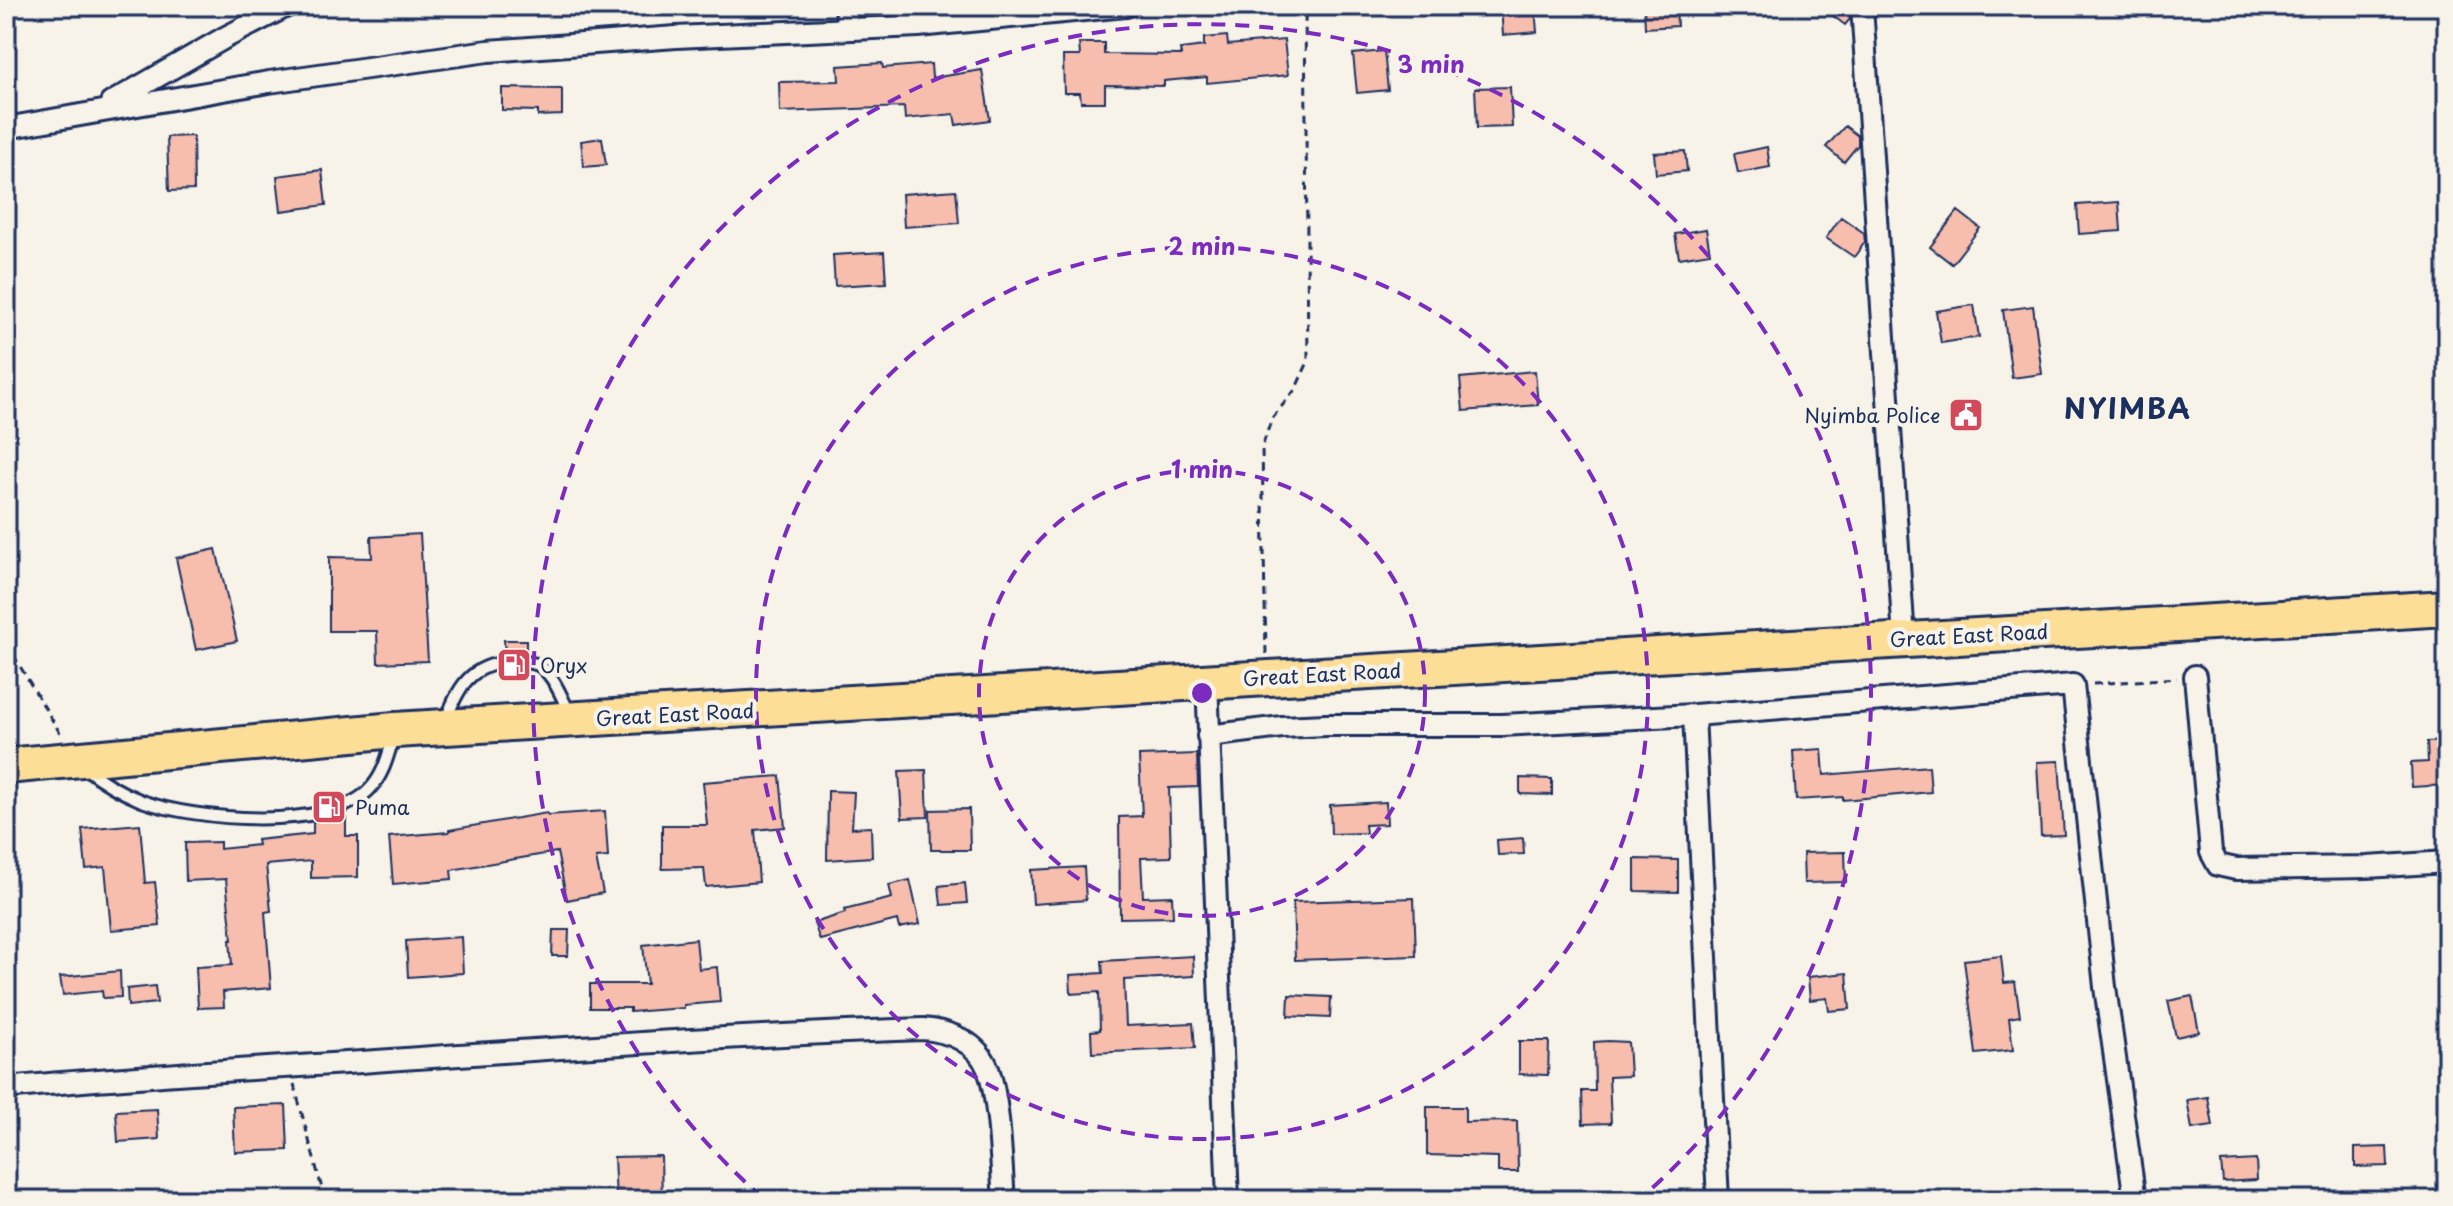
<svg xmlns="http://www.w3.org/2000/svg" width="2453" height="1206" viewBox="0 0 2453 1206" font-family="'Playpen Sans',sans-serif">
<rect width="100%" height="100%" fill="#f7f3e8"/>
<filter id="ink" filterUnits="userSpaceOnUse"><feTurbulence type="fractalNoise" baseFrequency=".0125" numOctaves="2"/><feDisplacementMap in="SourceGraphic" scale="16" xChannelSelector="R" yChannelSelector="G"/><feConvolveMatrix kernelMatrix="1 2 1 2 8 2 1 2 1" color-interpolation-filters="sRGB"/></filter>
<g filter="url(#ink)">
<!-- building -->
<path fill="#f7beae" stroke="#1b2f5e" stroke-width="2" d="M 1501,6 L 1535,6 L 1537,32 L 1503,35 Z
M 1676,6 L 1677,26 L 1645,28 L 1644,7 Z
M 1820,6 L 1847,6 L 1850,19 L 1845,25 Z
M 1227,36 L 1228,45 L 1284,40 L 1288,75 L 1207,83 L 1207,77 L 1164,81 L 1164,86 L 1105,85 L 1105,102 L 1081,102 L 1080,93 L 1064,93 L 1063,56 L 1080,56 L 1079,43 L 1104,43 L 1104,54 L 1181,55 L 1180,49 L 1204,46 L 1204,38 Z
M 1384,51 L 1388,90 L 1357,93 L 1353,54 Z
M 882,63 L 883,68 L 931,64 L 932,78 L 982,70 L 990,120 L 956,125 L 954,114 L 905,119 L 904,107 L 780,112 L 779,82 L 839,81 L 838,66 Z
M 1510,87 L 1512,127 L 1477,128 L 1475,88 Z
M 502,88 L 562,89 L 562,115 L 538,116 L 538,111 L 502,110 Z
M 1845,126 L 1858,136 L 1858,145 L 1844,162 L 1826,147 Z
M 193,136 L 194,190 L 169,191 L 167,137 Z
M 602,138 L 606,165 L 584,167 L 581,141 Z
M 1767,147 L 1770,167 L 1738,173 L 1734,154 Z
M 1685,151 L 1687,171 L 1656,174 L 1654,153 Z
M 322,170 L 326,205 L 281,211 L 277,176 Z
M 956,190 L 959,223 L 904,227 L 902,194 Z
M 2119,202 L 2121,231 L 2079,234 L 2077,205 Z
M 1958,211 L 1980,228 L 1952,264 L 1930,247 Z
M 1841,217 L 1864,233 L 1865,242 L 1854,257 L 1826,238 Z
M 1706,229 L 1710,253 L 1679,258 L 1675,234 Z
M 884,252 L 886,283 L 835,286 L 833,255 Z
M 1974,305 L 1979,337 L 1941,343 L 1936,311 Z
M 2033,306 L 2042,374 L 2012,378 L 2003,310 Z
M 1535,371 L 1538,405 L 1463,411 L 1460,378 Z
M 420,534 L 428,661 L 378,663 L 377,631 L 329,631 L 329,557 L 372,558 L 371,537 Z
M 216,549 L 237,641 L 196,650 L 176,558 Z
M 504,640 L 526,640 L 526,654 L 505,655 Z
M 2447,741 L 2447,785 L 2412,787 L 2411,763 L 2428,762 L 2427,742 Z
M 1822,749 L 1824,775 L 1929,766 L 1931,792 L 1843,800 L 1843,797 L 1796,800 L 1793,751 Z
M 1197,754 L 1198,787 L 1169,788 L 1171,857 L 1141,858 L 1143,897 L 1172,896 L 1173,917 L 1120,918 L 1119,817 L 1142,816 L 1139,756 Z
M 2059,761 L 2064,835 L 2041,836 L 2037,762 Z
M 926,770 L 928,817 L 902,818 L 899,771 Z
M 780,776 L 785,827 L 755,830 L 759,882 L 706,887 L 704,868 L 662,869 L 662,825 L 707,825 L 703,782 Z
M 1520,778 L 1552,779 L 1552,795 L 1520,794 Z
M 828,791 L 854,792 L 852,828 L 871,827 L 872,857 L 827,860 Z
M 1386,802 L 1387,824 L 1365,825 L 1366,833 L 1331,834 L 1330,805 Z
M 969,809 L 970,850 L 931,850 L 930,810 Z
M 605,811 L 608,857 L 596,858 L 603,893 L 567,900 L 557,852 L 451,870 L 452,879 L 393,884 L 389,837 L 449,832 L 449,830 L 547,813 L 548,815 Z
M 346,813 L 346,836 L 358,836 L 358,877 L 311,878 L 311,861 L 266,865 L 271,911 L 265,912 L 271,988 L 223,992 L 224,1007 L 198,1008 L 196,967 L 232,965 L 230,940 L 232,940 L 226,879 L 186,881 L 185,843 L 220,842 L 220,849 L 258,845 L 257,840 L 313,834 L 313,822 Z
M 140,824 L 145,883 L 155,882 L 160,926 L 111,930 L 105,867 L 86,869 L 82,829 Z
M 1523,838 L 1524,854 L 1498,855 L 1497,840 Z
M 1845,852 L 1846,882 L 1804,883 L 1803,853 Z
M 1635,859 L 1678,860 L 1678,892 L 1635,891 Z
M 1084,867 L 1086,900 L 1033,904 L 1031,870 Z
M 910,880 L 920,924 L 899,928 L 897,920 L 820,940 L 814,923 L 845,913 L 844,910 L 892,898 L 889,885 Z
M 965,883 L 967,903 L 941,905 L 939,886 Z
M 1414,898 L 1416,956 L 1295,960 L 1293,902 Z
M 553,930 L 569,930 L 568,956 L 552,956 Z
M 461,937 L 463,973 L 408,977 L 406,941 Z
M 696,939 L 699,969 L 717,967 L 720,1002 L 684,1005 L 684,1008 L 630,1012 L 630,1008 L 590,1008 L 590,984 L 647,984 L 643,945 Z
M 1193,956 L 1194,976 L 1124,980 L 1126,1026 L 1193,1023 L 1195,1048 L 1092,1053 L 1091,1031 L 1100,1030 L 1099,992 L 1071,994 L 1070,975 L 1103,973 L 1102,961 Z
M 2001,956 L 2004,983 L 2015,982 L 2020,1016 L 2009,1018 L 2013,1050 L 1976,1054 L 1964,960 Z
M 120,971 L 121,997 L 103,998 L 102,991 L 63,995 L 60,977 Z
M 1847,973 L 1850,1009 L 1829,1011 L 1827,998 L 1810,1000 L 1808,977 Z
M 155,986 L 157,1003 L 128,1006 L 127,989 Z
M 1289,995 L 1331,997 L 1330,1018 L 1288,1016 Z
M 2192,996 L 2199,1032 L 2176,1037 L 2168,1001 Z
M 1519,1041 L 1549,1041 L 1548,1075 L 1519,1074 Z
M 1608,1041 L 1628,1042 L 1630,1076 L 1609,1077 L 1611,1123 L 1583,1124 L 1582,1091 L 1595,1091 L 1594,1042 Z
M 2208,1097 L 2213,1126 L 2192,1129 L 2187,1100 Z
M 286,1105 L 288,1150 L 235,1152 L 233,1107 Z
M 1427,1107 L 1465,1107 L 1465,1122 L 1517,1121 L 1518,1172 L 1498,1172 L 1498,1157 L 1427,1155 Z
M 157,1109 L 159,1139 L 118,1142 L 116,1111 Z
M 2387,1147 L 2388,1166 L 2355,1167 L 2355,1148 Z
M 661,1156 L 662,1200 L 616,1200 L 614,1157 Z
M 2256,1160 L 2257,1180 L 2223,1182 L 2221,1162 Z"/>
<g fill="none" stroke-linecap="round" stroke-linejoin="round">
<!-- service casing -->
<g stroke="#1b2f5e" stroke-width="16">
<path id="service" d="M 445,722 C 458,688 469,665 509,662 C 518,662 532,661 540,666 C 554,676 563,700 570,714
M 84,767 C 101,781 122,793 142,801 C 194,820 328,832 369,790 C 384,775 388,755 394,735"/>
</g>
<!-- minor casing -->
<g stroke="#1b2f5e" stroke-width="26">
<path id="minor" d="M 1862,6 L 1904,639
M 846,29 L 847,6
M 111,103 L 226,37 L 287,6
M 6,128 L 269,82 L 488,51 L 676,37 L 918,26 L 1126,6
M 2195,676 L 2211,852 L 2218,865 L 2236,869 L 2367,867 L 2447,862
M 1207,681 L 1228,1200
M 1694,715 L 1718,1200
M 1208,736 L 1282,727 L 1326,725 L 1502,725 L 1694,715 L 2073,685 L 2105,987 L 2135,1200
M 6,1088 C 114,1077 223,1071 331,1064 C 528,1050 725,1036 923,1029 C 949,1031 978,1042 988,1069 C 1000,1102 1001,1164 1004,1200"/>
</g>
<!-- trunk casing -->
<g stroke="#1b2f5e" stroke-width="40">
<path id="trunk" d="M 6,766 L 395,730 L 2447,608"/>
</g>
<!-- path -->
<path stroke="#1b2f5e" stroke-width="3" stroke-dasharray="8 6" stroke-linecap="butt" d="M 6,643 L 60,733
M 1266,654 L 1262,447 L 1272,418 L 1295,390 L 1308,362 L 1305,6
M 2093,684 L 2177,678
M 294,1084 L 325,1200"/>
<!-- service -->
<use href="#service" stroke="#f7f3e8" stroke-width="10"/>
<!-- minor -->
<use href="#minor" stroke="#f7f3e8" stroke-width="20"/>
<!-- trunk -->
<use href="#trunk" stroke="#fdde96" stroke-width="34"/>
</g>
</g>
<!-- distance rings -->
<g fill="none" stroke="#7b2cbf" stroke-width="4" stroke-dasharray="14 10">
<circle cx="1202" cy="693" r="223"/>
<circle cx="1202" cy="693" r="446"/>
<path d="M763 1198A669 669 0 1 1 1641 1198"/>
</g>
<!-- icons -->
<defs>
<g id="civic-square" transform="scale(1.8)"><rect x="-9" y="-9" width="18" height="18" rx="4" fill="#d1495b" stroke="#f7f3e8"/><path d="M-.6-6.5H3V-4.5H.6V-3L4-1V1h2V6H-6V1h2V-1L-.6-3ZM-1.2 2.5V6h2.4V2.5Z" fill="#fff"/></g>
<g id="fuel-square" transform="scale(1.8)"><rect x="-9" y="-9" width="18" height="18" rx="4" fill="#d1495b" stroke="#f7f3e8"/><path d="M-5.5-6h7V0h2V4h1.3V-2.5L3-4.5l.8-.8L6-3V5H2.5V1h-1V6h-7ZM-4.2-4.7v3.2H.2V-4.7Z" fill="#fff"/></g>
</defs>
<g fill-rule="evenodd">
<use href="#civic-square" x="1966" y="415"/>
<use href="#fuel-square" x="514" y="665"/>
<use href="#fuel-square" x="329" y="807"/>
</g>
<g text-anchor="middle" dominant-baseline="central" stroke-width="8" stroke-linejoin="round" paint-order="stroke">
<!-- poi labels -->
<g font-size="20" fill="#1b2f5e" stroke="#f7f3e8" text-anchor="start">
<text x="1940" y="415" text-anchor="end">Nyimba Police</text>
<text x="540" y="665">Oryx</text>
<text x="355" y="807">Puma</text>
</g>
<!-- street labels -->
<g font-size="20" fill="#1b2f5e" stroke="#f7f3e8">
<text transform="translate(1969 635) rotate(-3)">Great East Road</text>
<text transform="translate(1322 674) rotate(-3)">Great East Road</text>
<text transform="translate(675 714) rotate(-3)">Great East Road</text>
</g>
<!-- district labels -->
<g font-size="28" font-weight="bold" letter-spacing="2" fill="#1b2f5e" stroke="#f7f3e8">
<text x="2128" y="407">NYIMBA</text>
</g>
</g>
<circle cx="1202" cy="693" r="12" fill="#7b2cbf" stroke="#f7f3e8" stroke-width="4"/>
<g font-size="24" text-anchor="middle" font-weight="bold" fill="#7b2cbf" stroke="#f7f3e8" stroke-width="8" stroke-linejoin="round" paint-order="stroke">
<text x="1431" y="73">3 min</text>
<text x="1202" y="255">2 min</text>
<text x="1202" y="478">1 min</text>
</g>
<!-- margin -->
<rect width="2453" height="1206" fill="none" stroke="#f7f3e8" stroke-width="32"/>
<rect x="16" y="16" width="2421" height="1174" fill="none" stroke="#1b2f5e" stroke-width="3" filter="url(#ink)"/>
</svg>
